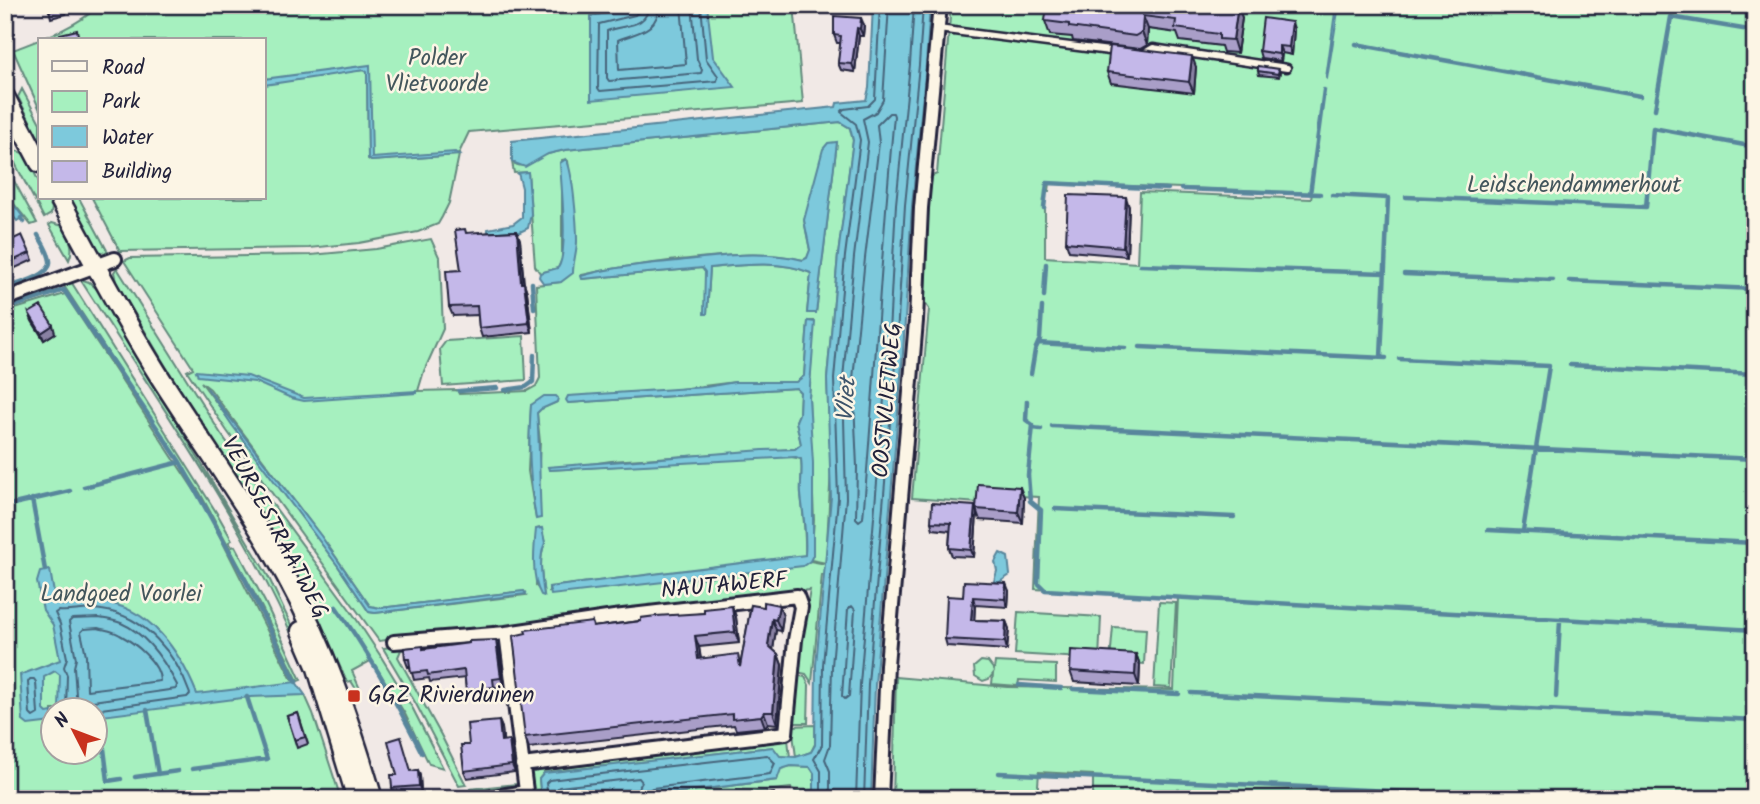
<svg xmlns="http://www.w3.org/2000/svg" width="1760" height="804" viewBox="0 0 1760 804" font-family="Kalam,sans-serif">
<rect width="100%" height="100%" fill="#f1e9e6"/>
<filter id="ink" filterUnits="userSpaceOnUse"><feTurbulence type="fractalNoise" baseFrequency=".0143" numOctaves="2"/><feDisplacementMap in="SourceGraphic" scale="14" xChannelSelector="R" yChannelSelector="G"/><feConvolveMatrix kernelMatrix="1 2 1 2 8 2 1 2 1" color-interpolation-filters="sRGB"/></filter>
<g filter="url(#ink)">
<!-- green -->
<path fill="#a6f0bf" stroke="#64897d" stroke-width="2" fill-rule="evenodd" d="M 100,5 L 794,5 L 803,103 L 469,132 L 459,153 L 372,159 L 370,157 L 369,68 L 355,71 L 364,70 L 367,72 L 368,159 L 371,161 L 459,155 L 449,203 L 442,217 L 438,224 L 418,232 L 359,243 L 309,248 L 120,251 L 92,198 L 264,198 L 264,40 L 40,40 L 40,110 L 13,50 C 44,38 75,28 100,5 Z
M 951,5 L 1755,5 L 1755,799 L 1093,799 L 1093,775 L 1039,772 L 1037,799 L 893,799 L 896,677 L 1007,687 L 1174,690 L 1178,598 L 1035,589 L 1039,497 L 981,494 L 979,503 L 912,498 L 929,309 L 925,303 L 926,220 L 932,176 L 937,174 ZM 1050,183 L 1312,193 L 1312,194 L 1311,199 L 1140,192 L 1137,263 L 1045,257 L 1045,191 L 1049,191 Z
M 22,89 L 40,123 L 40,141 L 18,97 Z
M 840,122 L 850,128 L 853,141 L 838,255 L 827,379 L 831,467 L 826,563 L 811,560 L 814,520 L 809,398 L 814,321 L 808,321 L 804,376 L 796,382 L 735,382 L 568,403 L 796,388 L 800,392 L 799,414 L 796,421 L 801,444 L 795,449 L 611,461 L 549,470 L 788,456 L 801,459 C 803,471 800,482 801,494 C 803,514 806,534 805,556 L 549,587 L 549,592 L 810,561 L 826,564 L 825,575 L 822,575 L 812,683 L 806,674 L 796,672 L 810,590 L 379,641 L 227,431 L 187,371 L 193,368 L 124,261 L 130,258 L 311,255 L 376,249 L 431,239 L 440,259 L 443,329 L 424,371 L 418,391 L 457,390 L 459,394 L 527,391 L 536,386 L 540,378 L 536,285 L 561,282 L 573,262 L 577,241 L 568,161 L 566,159 L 562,160 L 562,259 L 558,268 L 540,273 L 535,266 L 528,172 L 514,173 L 512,162 C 524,171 532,162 543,156 C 550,153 558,152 565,150 ZM 837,142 L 816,313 L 807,312 L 811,273 C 780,260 742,265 710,268 L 707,313 L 705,272 L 702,268 L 583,279 L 582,275 C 614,267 646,264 678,260 C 720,256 763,250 803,260 L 807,258 L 810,250 L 804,220 ZM 201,382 L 210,389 L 329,547 L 370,606 L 380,608 L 524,591 L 526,595 L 375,613 L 369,612 L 338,566 ZM 557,402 L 541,409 L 537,413 L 540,442 L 536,519 L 528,471 L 531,405 ZM 541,528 L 545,543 C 538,558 542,580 544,595 L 536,586 L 536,529 Z
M 14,150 L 23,153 L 26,156 L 40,184 L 40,198 L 47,198 L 52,208 L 51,214 L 44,218 L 9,152 Z
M 8,170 L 37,223 L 31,225 L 5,193 L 5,171 Z
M 69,198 L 79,198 L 109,254 L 101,252 L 95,246 Z
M 52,223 L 63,226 C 69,238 75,247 69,260 L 49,225 Z
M 117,268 L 221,434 L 351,611 L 380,655 L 413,709 L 443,768 L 429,764 L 405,714 L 372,660 L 352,671 L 360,689 L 356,689 L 351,681 L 347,682 L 330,645 L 116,282 L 114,272 Z
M 80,279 L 89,282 L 99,291 L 268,576 L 310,665 L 318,699 C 263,548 166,414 80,279 Z
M 70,280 L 218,515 L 232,540 L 229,542 L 232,547 L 235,546 L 265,602 L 301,680 L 298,681 L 260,604 L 200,493 L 62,283 Z
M 65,294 L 204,505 L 291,678 L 305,695 L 313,713 L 341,799 L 5,799 L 5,312 ZM 52,710 L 94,710 L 94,752 L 52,752 Z
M 524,336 L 526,380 L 443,386 L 440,349 L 446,341 Z
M 1159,602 L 1176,603 L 1171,688 L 1154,687 Z
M 1018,612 L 1101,617 L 1099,659 L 1015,654 Z
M 1113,627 L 1146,629 L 1144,664 L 1110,661 Z
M 426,643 L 427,646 L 401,650 L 398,657 L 441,735 L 466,785 L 459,786 L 416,704 L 383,648 Z
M 981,661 L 988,662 L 994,670 L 995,662 L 1056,665 L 1056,682 L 1019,680 L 1018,686 L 992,684 L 993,674 L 989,679 L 983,681 L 975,676 L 974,667 Z
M 796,675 L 805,677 L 809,685 L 808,723 L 792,723 Z
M 815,725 L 815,744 L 811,752 L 796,757 L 792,726 Z
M 785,738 L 788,739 L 790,757 L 779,756 L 773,747 L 544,773 L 539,779 L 541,799 L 531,799 L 529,773 L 532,769 Z
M 791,766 L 810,767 L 814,773 L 814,790 L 797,792 L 791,788 L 696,799 L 625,799 L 777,780 L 780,769 Z
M 517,784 L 509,789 L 470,795 L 470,789 Z"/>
<!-- water -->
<path fill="#7dc9dc" stroke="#59869c" stroke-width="2" d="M 634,5 L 707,5 L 713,57 L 735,87 L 591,100 L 591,16 L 634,8 Z
M 873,5 L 930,5 L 926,65 L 912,206 L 903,353 L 875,685 L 871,799 L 814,799 L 814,773 L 810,767 L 791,766 L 781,769 L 777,780 L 625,799 L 541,799 L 539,779 L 544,773 L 773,747 L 780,756 L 796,757 L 811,752 L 815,745 L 816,665 L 831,497 L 827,379 L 838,255 L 853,140 L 850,128 L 840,122 L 565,150 L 548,154 L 525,167 L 512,162 L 512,141 L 836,107 L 837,103 L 866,100 L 869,88 Z
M 1336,5 L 1339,5 L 1327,79 L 1326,78 Z
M 370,65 L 372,158 L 455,152 L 459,155 L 371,161 L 368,158 L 367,72 L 364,70 L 264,85 L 264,79 Z
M 837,142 L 816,313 L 807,313 L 811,273 C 781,260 742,265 710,268 L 707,314 L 704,314 L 705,272 L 702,268 L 582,279 L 581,276 C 613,267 645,264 678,261 C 719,256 762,250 803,260 L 807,258 L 810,250 L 804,220 L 823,149 L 828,143 Z
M 566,159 C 573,170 577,225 577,240 C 577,252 573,261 573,273 L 561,282 L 544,284 L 539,277 L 540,273 L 558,268 C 569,252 561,185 560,163 Z
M 528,172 L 531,214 L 528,228 L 518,233 L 488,234 L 488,229 L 513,224 L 522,217 L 522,188 L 518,173 Z
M 5,193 L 23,217 L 17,221 L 5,207 Z
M 808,321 L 815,322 L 809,398 L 813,463 L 813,555 L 810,561 L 803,566 L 551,595 L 549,587 L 805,555 C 807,535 803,514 801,494 C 800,482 803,471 801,459 L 796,457 L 549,470 L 548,467 L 763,450 L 795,449 L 801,444 L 796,421 L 799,414 L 800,392 L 796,388 L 568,403 L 566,400 L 568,396 L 706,387 L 735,382 L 796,382 L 804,376 Z
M 196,371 L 248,376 L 304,398 L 416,391 L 416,393 L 304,401 L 291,398 L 255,382 L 198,376 Z
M 207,388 L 321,536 L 370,606 L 380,608 L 524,591 L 526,594 L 375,613 L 369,612 L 338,566 L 232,425 Z
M 544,396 L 556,396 L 558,398 L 557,402 L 541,409 L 537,413 C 540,448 539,483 541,518 L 536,519 C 529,477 528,447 531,405 Z
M 542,528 L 545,543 C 538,558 542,580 544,596 L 541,595 C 531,578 534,548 536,529 Z
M 1000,553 L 1008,557 L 1010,575 L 998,583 L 994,581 L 997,571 L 995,562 Z
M 50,570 L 55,599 L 62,605 C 74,603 88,601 100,602 C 150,606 180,652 197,694 L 296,682 L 305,695 L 250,697 L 95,717 L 94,710 L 59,709 L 60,675 L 55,671 L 44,677 L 44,710 L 47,713 L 52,712 L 52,722 L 28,725 L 23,721 L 20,675 L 60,660 L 53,625 L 43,610 L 37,582 L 40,572 Z"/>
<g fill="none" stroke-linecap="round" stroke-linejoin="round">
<!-- shore -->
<path stroke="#46657b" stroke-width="2" d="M 640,5 L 639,11 L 635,15 L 599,24 L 598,88 L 600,91 L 717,81 L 718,76 L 706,59 L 701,5
M 649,5 C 647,29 624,24 607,31 L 607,78 L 609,81 L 701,73 L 702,70 L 697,59 L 692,5
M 659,5 C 658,32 637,32 618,40 L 619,70 L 686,64 L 681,5
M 889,113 L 893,113 L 894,116 C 881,250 875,384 863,518 L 859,521 L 856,518 L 857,467 L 853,379 L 865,258 L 879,143 L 877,125 Z
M 852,606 L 855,610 L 849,696 L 845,699 L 842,696 L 848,609 Z
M 99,618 C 106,619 114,620 121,623 C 147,634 165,662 177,685 L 176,689 L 93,701 L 81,709 L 77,708 L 74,667 L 76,659 L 69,622 L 72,619 Z
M 98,628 C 105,630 114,631 120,635 C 135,643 160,663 160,681 L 87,690 L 86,655 L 81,632 L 84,629 Z
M 30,679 L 34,679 L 36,682 L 38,714 L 33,717 L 30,714 L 28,682 Z
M 66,710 L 67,675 L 64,667 L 67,658 L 60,624 L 55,613 L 58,611 C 72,613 88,607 102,610 C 145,616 176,654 190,694 L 187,697 L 94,710
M 548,799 L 546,783 L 549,780 L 767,755 L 775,763 L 770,774 L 652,788 L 646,792 L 645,799
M 557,799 L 556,790 L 559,787 L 639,778 L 642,782 L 637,791 L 636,799
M 821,799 L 821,771 L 814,759 L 822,745 L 823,665 L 838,498 L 834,379 L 845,256 L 860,140 L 856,124 L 841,112 L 844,109 L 868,106 L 875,99 L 880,5
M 830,799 L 830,771 L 825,759 L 830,745 L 832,666 L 846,498 L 843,379 L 854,257 L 868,142 L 863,119 L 876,112 L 883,100 L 889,5
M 856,799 L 860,684 L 888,351 L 896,204 L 910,64 L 914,5
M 864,799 L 868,684 L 896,352 L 905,205 L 919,65 L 923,5"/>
<!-- stream -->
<path stroke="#59869c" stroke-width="4.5" d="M 1612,5 L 1649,12
M 1356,44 L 1640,96
M 1655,109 L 1671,17 L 1755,31
M 1181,189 L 1320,194
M 1310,194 L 1324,90
M 1332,195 L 1388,198 L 1381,358
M 1406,197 L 1646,207 L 1653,128 L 1755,147
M 1044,208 L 1047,183 L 1168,189
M 21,218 L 24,222
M 1140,265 L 1385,273
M 1404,274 L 1553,280
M 1569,281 L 1755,289
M 532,283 L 534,308
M 5,288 C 17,284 52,276 50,261 C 49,252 42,242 38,235
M 1044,296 L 1046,264
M 5,309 L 64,290 L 180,462 L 84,487
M 1038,343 L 1125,348
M 1140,347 L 1386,358
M 1399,359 L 1549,366 L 1523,531
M 1570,365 L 1755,374
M 1031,374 L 1035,350 L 1040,339 L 1042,307
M 505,390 L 526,387 L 533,382 L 534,355
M 459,391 L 497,388
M 1027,401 L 1026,420 L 1033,425 L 1028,475 L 1030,501 L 1041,510 L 1038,583 L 1045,590 L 1755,630
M 1052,426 L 1755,459
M 1033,428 L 1041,429
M 180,462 L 246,581 L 296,682
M 32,499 L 45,570
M 5,506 L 70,491
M 1055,509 L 1234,517
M 1488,530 L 1755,543
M 336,607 C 369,653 397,703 422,753
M 1019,685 L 1061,688
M 1073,689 L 1179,694
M 1191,693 L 1755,720
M 1556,697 L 1560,620
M 147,710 L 158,774
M 100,716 L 108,781 L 121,779
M 192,769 L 267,759 L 247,697
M 999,773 L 1563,799
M 135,777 L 178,771"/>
<!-- service casing -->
<g stroke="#22223b" stroke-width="11">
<path id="service" d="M 938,29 L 1117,52
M 1141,55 L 1153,48 L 1287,68"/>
</g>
<!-- minor casing -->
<g stroke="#22223b" stroke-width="18">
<path id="minor" d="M 5,299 L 115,259
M 394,642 L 506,633
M 522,765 L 786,733 L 795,640 L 801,607 L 797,596 L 614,617 L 506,633 L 527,799
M 480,799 L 526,792
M 881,799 L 887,665 L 916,321 L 921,208 L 940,5"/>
</g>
<!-- secondary casing -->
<g stroke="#22223b" stroke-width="23">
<path id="secondary" d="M 5,97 L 40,163
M 59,198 C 91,257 122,317 158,374 C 201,442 248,506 286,576 C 325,647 350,722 373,799
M 301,631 L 317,668 L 357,799"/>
</g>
<!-- service -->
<use href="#service" stroke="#fcf5e5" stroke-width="6"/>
<!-- minor -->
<use href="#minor" stroke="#fcf5e5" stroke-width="12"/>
<!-- secondary -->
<use href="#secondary" stroke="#fcf5e5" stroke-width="18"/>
</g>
<!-- wall -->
<path fill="#a99ec8" stroke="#22223b" stroke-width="2" d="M 48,5 L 64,5 L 66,14 L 51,18 Z
M 1238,5 L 1242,18 L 1237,53 L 1223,52 L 1221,46 L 1180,41 L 1177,33 L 1148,29 L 1147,45 L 1140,49 L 1073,41 L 1072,37 L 1050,35 L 1045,21 Z
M 864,25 L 863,36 L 859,36 L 855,72 L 841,70 L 838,63 L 841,43 L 837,43 L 834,35 Z
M 1294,29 L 1292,55 L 1282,53 L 1281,61 L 1261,58 L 1259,51 Z
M 1196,67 L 1194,93 L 1111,83 L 1107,72 Z
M 1258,71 L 1280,73 L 1279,77 L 1259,75 Z
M 1129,207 L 1127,256 L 1069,251 L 1066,242 Z
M 517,231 L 520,240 L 524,283 L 527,292 L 532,332 L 482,337 L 479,328 L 478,315 L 453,316 L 449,307 L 461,270 L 467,233 L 480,233 Z
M 5,243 L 30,253 L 33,260 L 11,270 L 5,260 Z
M 29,313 L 55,333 L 44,340 L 32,321 Z
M 1024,498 L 1023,523 L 980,520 L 976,509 Z
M 975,506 L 977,513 L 974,557 L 952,556 L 949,548 L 950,531 L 933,529 L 931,522 Z
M 1009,591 L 1008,607 L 975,605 L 974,620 L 1006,621 L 1009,629 L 1007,650 L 947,646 L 945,639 L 963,597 Z
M 751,605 L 783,616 L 781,631 L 776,630 L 773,650 L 778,654 L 782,665 L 777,724 L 768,723 L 765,727 L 736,730 L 734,725 L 529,748 L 525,737 L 592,622 L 594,627 L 704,613 L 732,606 L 736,617 L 739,643 L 699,647 L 701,659 L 741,662 Z
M 499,647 L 504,686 L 495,687 L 496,695 L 469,698 L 466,690 L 465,678 L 430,682 L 429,678 L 414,680 L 410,666 L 408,667 L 405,659 L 424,649 Z
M 1136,654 L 1140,665 L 1139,686 L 1074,682 L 1070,671 Z
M 298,713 L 308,744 L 297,748 L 287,716 Z
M 499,721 L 502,728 L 503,741 L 512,747 L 515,772 L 467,778 L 464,771 L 469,745 Z
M 418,770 L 420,776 L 421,792 L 394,794 L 392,788 L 397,775 Z"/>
<!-- shaded-wall -->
<path fill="#8981a3" stroke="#22223b" stroke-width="2" d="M 1238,5 L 1242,18 L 1237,53 L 1233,40 Z
M 1143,16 L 1148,29 L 1147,45 L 1142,32 Z
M 861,18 L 864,25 L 863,36 L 860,29 Z
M 1292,22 L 1294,29 L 1292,55 L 1289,47 Z
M 857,28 L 859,36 L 855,72 L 852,64 Z
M 1279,46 L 1282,53 L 1281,61 L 1279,54 Z
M 1192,56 L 1196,67 L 1194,93 L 1189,82 Z
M 1126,197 L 1129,207 L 1127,256 L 1123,247 Z
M 517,231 L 520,240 L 524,292 L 521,283 Z
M 524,283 L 527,292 L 532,332 L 529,323 Z
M 53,325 L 55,333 L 44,340 L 41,333 Z
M 1020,487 L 1024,498 L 1023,523 L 1018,512 Z
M 975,506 L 977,513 L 974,557 L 971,550 Z
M 1006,583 L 1009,591 L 1008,607 L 1005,599 Z
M 973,597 L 975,605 L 974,627 L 971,620 Z
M 779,605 L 783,616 L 781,631 L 776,620 Z
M 732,606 L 736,617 L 739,643 L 735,632 Z
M 772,619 L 776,630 L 772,656 L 768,645 Z
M 1006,621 L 1009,629 L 1007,650 L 1005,642 Z
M 695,636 L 699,647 L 702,670 L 698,659 Z
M 496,640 L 499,647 L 504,686 L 501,678 Z
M 778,654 L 782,665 L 777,724 L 773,712 Z
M 1136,654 L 1140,665 L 1139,686 L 1135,675 Z
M 764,712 L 768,723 L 765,727 L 761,716 Z
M 499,721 L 502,728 L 504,748 L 501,741 Z
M 509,740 L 512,747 L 515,772 L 512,765 Z
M 418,770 L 420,776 L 421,792 L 419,786 Z"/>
<!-- building -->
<path fill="#c4b8e9" stroke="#22223b" stroke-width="2" d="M 48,5 L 63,5 L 63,7 L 49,11 Z
M 1047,5 L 1238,5 L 1233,40 L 1219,39 L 1219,34 L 1175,28 L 1176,20 L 1143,16 L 1142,32 L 1135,36 L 1069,27 L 1069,24 L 1045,21 Z
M 834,16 L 861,18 L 860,29 L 857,28 L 852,64 L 838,63 L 841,36 L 834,35 Z
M 1263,18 L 1292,22 L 1289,47 L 1279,46 L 1279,54 L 1259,51 Z
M 77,30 L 79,40 L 61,40 L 60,34 Z
M 1110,46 L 1192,56 L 1189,82 L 1107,72 Z
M 1258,66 L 1279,69 L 1278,74 L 1258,71 Z
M 1068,195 L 1126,197 L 1123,247 L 1066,242 Z
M 465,229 L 466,233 L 479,232 L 479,233 L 517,231 L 521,283 L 524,283 L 529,323 L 479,328 L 477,306 L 449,307 L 446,271 L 461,270 L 455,230 Z
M 22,235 L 30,253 L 8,263 L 5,258 L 5,243 Z
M 41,306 L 53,325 L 41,333 L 29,313 Z
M 978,484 L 1020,487 L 1018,512 L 976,509 Z
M 932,503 L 975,506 L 971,550 L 949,548 L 951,523 L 931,522 Z
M 964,581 L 1006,583 L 1005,599 L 973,597 L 971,620 L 1006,621 L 1005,642 L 945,639 L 947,596 L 963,597 Z
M 764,602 L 779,605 L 776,620 L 772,619 L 768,645 L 778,654 L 773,712 L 764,712 L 761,716 L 732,719 L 732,714 L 525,737 L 513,636 L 526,633 L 525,630 L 592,622 L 593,627 L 641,621 L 641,618 L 656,616 L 704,613 L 704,609 L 732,606 L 735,632 L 695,636 L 698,659 L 738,654 L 740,667 L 751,605 L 764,607 Z
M 496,640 L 501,678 L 493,679 L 494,687 L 466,690 L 464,670 L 428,675 L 427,671 L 411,673 L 409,659 L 405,659 L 404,648 L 423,646 L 423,649 L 469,643 L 469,641 Z
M 1071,650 L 1136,654 L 1135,675 L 1070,671 Z
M 298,713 L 305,737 L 295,740 L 287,716 Z
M 499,721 L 501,741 L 509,740 L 512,765 L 464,771 L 461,745 L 469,745 L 467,724 Z
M 401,737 L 411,771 L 418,770 L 419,786 L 392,788 L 391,775 L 397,775 L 388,741 Z
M 315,789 L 316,799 L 305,799 L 304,792 Z
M 774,793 L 775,799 L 748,799 L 748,796 Z"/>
</g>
<!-- markers -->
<rect fill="#c8321e" stroke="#fcf5e5" stroke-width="2.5" x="347" y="689" width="14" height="14" rx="3.5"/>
<g text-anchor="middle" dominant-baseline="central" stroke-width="5" stroke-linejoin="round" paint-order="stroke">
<!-- park labels -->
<g font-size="23" fill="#43565c" stroke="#fcf5e5">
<text x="437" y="59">Polder<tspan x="437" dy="26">Vlietvoorde</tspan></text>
<text x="1574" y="186">Leidschendammerhout</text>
<text x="121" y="595">Landgoed Voorlei</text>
</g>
<!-- street labels -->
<g font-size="23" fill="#22223b" stroke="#fcf5e5">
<text transform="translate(888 400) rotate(-85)">OOSTVLIETWEG</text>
<text transform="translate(274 528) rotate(62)">VEURSESTRAATWEG</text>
<text transform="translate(724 586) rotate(-5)">NAUTAWERF</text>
</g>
<!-- poi labels -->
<g font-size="23" fill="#22223b" stroke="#fcf5e5" text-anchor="start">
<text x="368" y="696">GGZ Rivierduinen</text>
</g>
<!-- water labels -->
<g font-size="24" font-style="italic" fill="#3d546b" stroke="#fcf5e5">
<text transform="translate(847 400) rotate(-86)">Vliet</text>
</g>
</g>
<!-- margin -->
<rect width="1760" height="804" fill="none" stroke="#fcf5e5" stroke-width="28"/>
<rect x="14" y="14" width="1732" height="776" fill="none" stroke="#22223b" stroke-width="2.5" filter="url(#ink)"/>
<!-- legend -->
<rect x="38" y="38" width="228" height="161" fill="#fcf5e5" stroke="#a5a1a1" stroke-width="2"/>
<rect x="52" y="61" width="35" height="10" fill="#fcf5e5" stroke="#a5a1a1" stroke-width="2"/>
<text x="102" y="74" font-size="21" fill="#22223b">Road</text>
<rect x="52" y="91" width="35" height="21" fill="#a6f0bf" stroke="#a5a1a1" stroke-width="2"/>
<text x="102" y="108" font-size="21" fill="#22223b">Park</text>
<rect x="52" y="126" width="35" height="21" fill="#7dc9dc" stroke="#a5a1a1" stroke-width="2"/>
<text x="102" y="144" font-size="21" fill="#22223b">Water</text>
<rect x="52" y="161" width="35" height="21" fill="#c4b8e9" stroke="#a5a1a1" stroke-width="2"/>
<text x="102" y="178" font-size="21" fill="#22223b">Building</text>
<!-- north arrow -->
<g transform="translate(74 731) rotate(312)"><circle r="33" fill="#fcf5e5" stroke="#a5a1a1" stroke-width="2"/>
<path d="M0-5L12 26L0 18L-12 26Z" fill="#c8321e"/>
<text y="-10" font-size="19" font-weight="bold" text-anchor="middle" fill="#22223b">N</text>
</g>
</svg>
